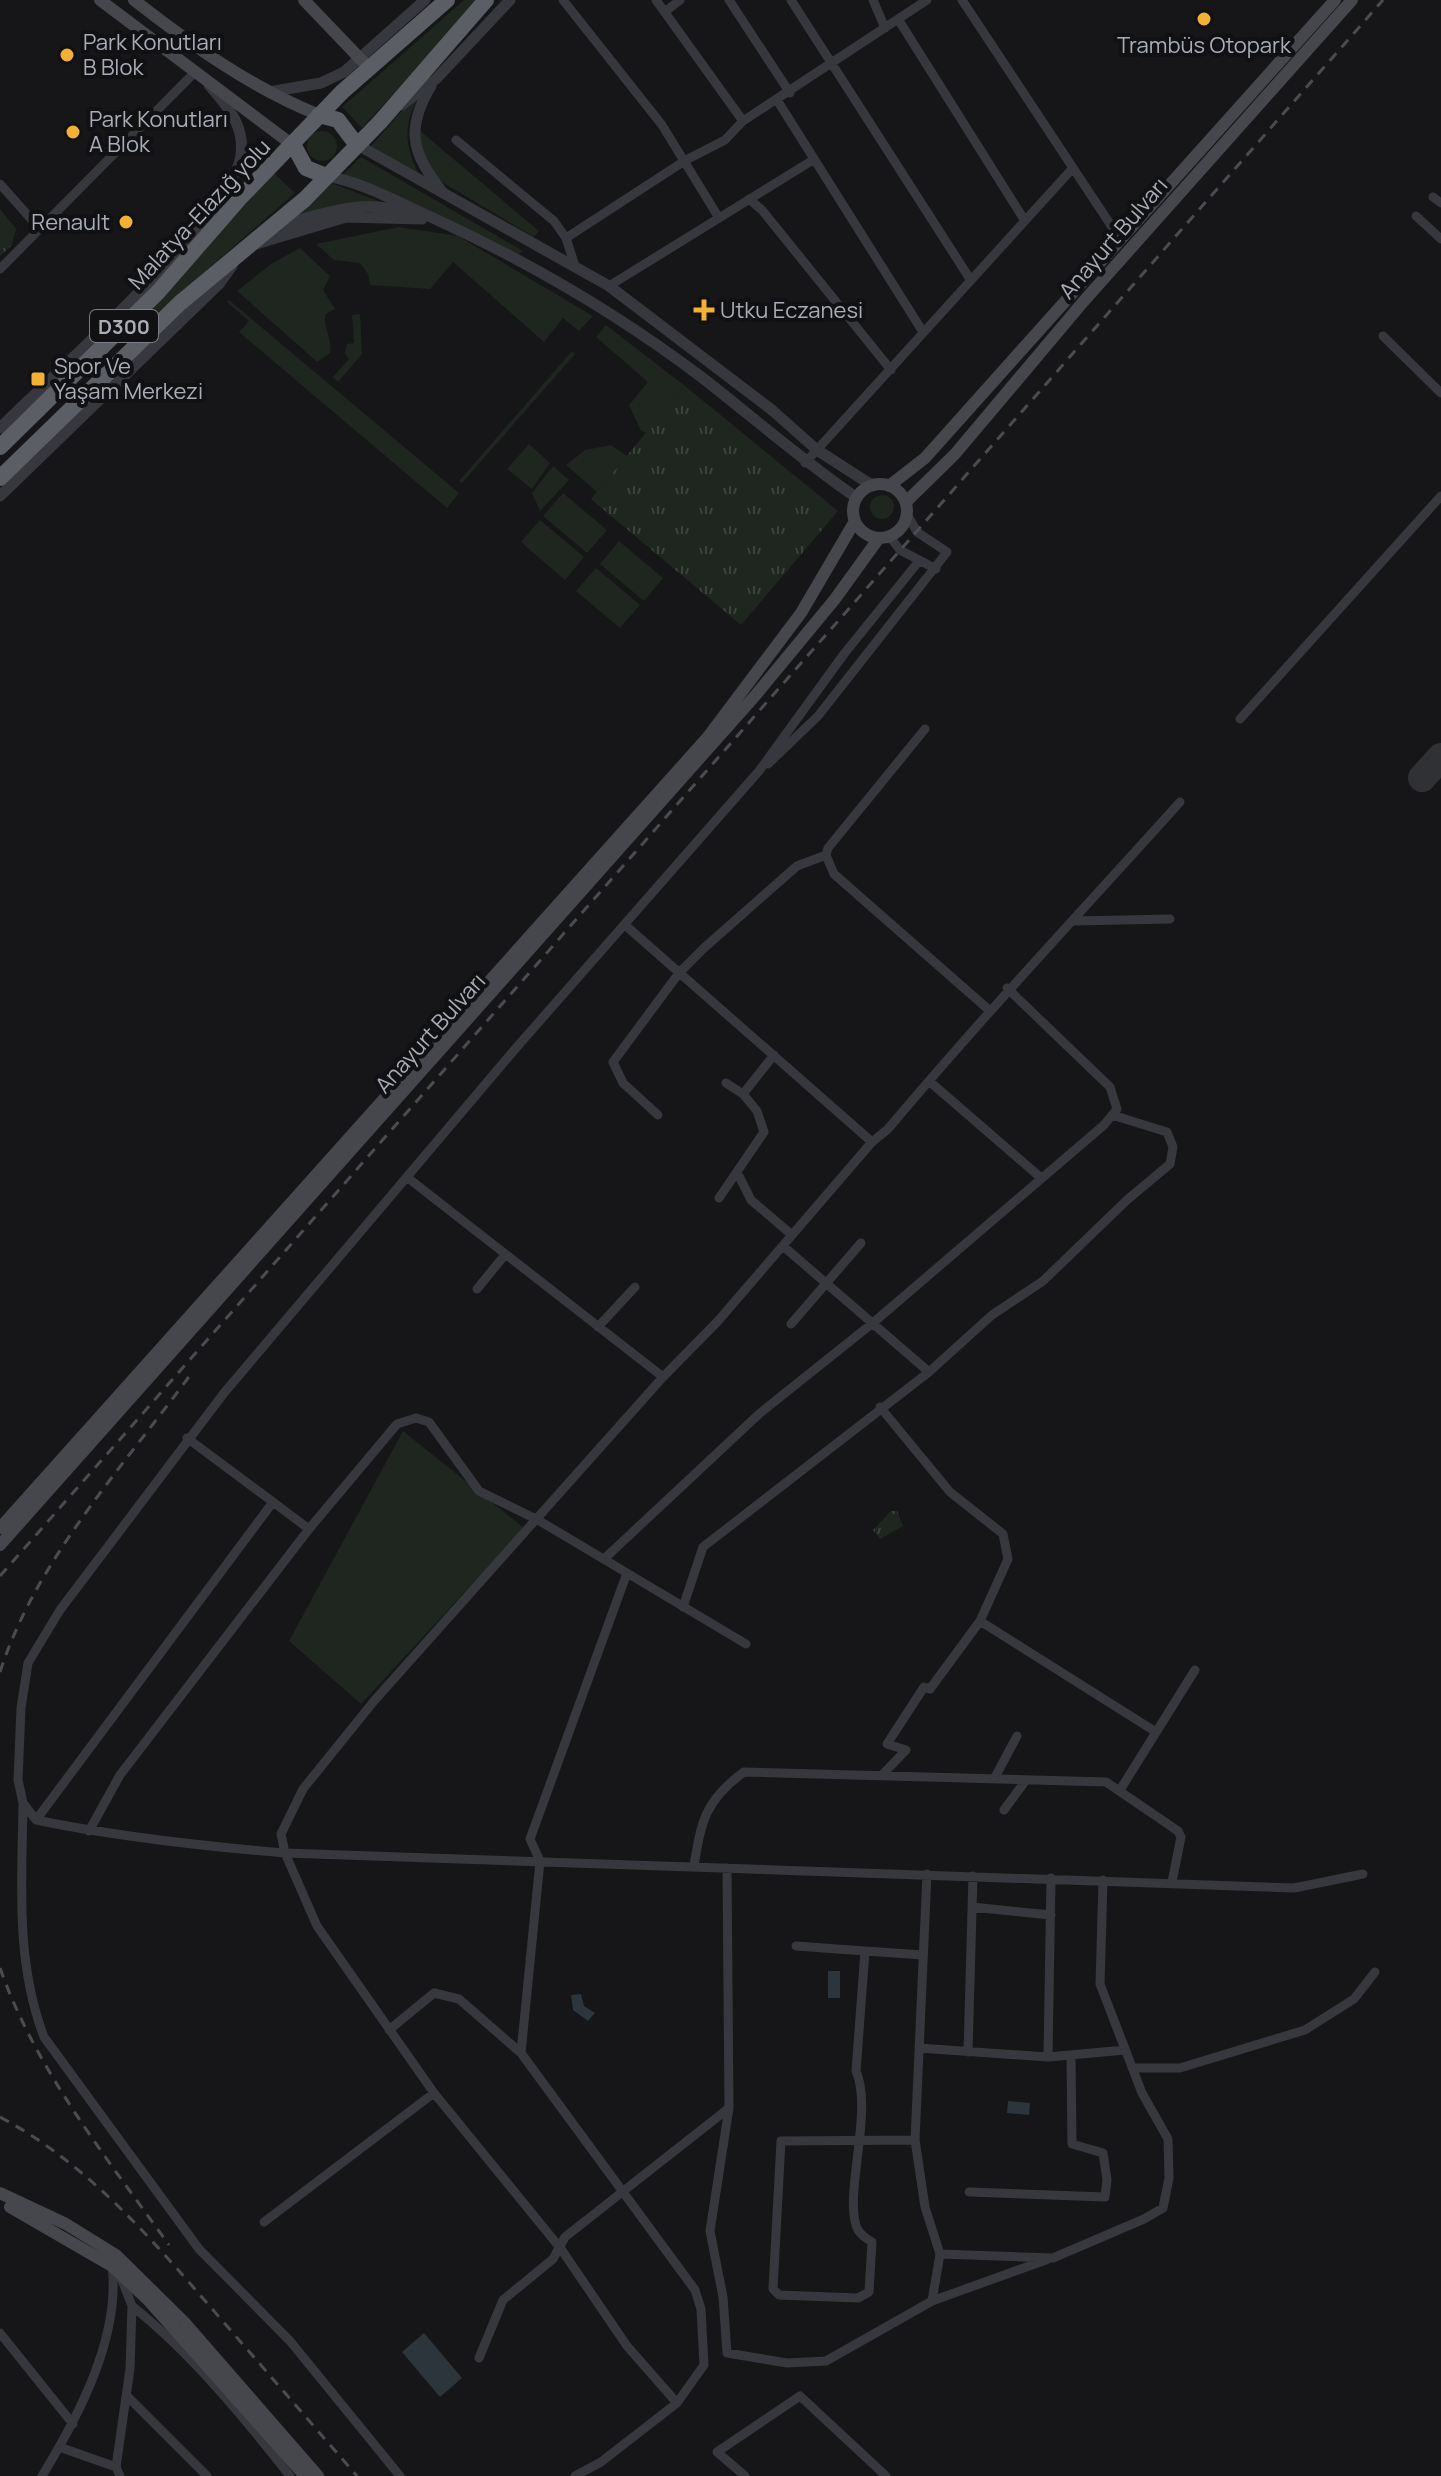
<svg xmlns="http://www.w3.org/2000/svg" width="1441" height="2476" viewBox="0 0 1441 2476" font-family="Manrope,sans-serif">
<defs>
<pattern id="park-tufts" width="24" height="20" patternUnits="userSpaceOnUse" patternTransform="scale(2)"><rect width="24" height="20" fill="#1e261f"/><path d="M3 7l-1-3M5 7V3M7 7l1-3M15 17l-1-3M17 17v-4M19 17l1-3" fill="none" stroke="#3c433d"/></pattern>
</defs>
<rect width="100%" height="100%" fill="#161618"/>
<!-- green -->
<path fill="#1e261f" d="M 464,0 L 479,0 L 362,128 L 342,107 Z
M 416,95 L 419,97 C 402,124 405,149 420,176 L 370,147 Z
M 419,130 L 539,231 L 534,237 L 432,176 L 424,165 Z
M307 146a15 15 0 1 1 30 0a15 15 0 1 1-30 0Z
M 361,157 L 523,251 L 519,254 L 343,174 Z
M 274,173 L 295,193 L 137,331 L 133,329 Z
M 331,183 L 407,212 L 372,210 L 290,223 Z
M 399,227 L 458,236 L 593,316 L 579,331 L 563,318 L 544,342 L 453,262 L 430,289 L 370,285 L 368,274 L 360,263 L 334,260 L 316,244 Z
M 300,248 L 330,276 L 323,290 L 335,309 L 326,314 C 322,328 333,338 330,353 L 317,362 L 237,291 L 271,264 Z
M 229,300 L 459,493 L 447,508 L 239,332 L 249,321 L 227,302 Z
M 360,314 L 362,354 L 338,382 L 333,377 L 349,359 L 345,354 L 347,344 L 354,343 L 352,315 Z
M 606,325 L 685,386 L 647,433 L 641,431 L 629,405 L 648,382 L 596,337 Z
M 572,351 L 575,354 L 462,483 L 459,481 Z
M 529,444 L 550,463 L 532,489 L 507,469 Z
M 611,445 L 627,456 L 597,492 L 566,465 L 585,450 Z
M 553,466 L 569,480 L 540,511 L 532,493 Z
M 563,493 L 607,530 L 587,553 L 543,516 Z
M870 507a12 12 0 1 1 24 0a12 12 0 1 1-24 0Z
M 540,520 L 584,557 L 565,580 L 521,542 Z
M 619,541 L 663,578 L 644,601 L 600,564 Z
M 596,568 L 640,605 L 620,628 L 576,591 Z
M 403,1431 L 524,1528 L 361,1704 L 289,1641 Z"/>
<!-- park -->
<path fill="url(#park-tufts)" d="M 0,209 L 16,229 L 12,245 L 0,256 Z
M 685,386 L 838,511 L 741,625 L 591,499 Z
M 891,1511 L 897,1511 L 903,1526 L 880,1539 L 873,1530 Z"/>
<!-- water -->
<path fill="#2c353c" d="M 828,1971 L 840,1971 L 840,1998 L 828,1998 Z
M 581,1994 L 584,2006 L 595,2013 L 588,2021 L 573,2010 L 571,1995 Z
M 1008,2101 L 1030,2103 L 1029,2115 L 1007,2113 Z
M 424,2333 L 462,2378 L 440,2397 L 402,2352 Z"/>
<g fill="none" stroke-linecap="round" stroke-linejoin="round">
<!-- taxiway -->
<path stroke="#303135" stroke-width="28" d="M 1422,778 L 1441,757"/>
<!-- minor -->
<path stroke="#37383d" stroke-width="9" d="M 563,0 L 662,125 L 719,218
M 656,0 L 743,121
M 729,0 L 790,93
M 791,0 L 970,279
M 873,0 L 885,28
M 962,0 L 1120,239
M 666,11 L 680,0
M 898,19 L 1025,221
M 777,100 L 923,332
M 456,140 L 554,221 L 566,238 L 575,266
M 0,184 L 40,229
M 1433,197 L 1441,203
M 749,199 L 762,210 L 891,370
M 1416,216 L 1441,239
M 566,238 L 686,160 L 725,140 L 743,121 L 927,0
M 0,269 L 196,71
M 609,286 L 813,160
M 1383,336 L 1441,393
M 805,463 L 1072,169
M 890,537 L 900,550 L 936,569
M 919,561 L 844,654 L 759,771 L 516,1048 L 224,1393 L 60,1610 L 28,1663 L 21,1708 L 18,1780 L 23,1803 L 36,1820 C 118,1837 201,1846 285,1853 L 1294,1888 L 1363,1874
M 1240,719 L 1441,496
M 925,729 L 828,848 L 826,855 L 834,874 L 989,1010
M 768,764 L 818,716 L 947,552 L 917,532 L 907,514
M 1074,921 L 1170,919
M 625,925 L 872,1142
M 929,1081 L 1040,1177
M 726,1083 L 743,1094
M 658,1115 L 623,1083 L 613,1062 L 679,973 L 704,948 L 797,866 L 826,855
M 737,1172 L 751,1200 L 792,1235
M 408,1178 L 663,1377
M 719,1198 L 764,1132 L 757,1111 L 743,1094 L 774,1055
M 783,1246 L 929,1372
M 477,1289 L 504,1256
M 791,1324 L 861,1243
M 598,1327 L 635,1287
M 880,1407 L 950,1492 L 1003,1534 L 1008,1559 L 980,1621 L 930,1689 L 924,1687 L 887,1744 L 906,1750 L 883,1774
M 187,1438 L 273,1502
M 604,1559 L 759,1414 L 874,1322 L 1104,1125 L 1117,1109 L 1110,1087 L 1007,988
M 627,1573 L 746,1644
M 683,1607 L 703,1547 L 929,1372 L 992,1315 L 1043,1281 L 1127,1200 L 1170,1164 L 1173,1147 L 1167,1132 L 1112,1115
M 980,1621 L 1156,1732
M 994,1779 L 1017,1736
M 1120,1790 L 1195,1670
M 23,1803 C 22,1882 15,1961 44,2037 L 199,2249 L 290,2341 L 400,2476
M 1004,1810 L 1026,1780
M 36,1820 L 273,1502 L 309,1529
M 89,1831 L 120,1775 L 309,1529 L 397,1424 L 416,1418 L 429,1422 L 479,1491 L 538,1520 L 627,1573 L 530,1839 L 540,1861 L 521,2053
M 694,1866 C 701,1822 705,1800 744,1772 L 1106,1782 L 1178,1831 L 1181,1837 L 1172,1882
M 727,1868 L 729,2108 L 710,2231 L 723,2297 L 727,2353 L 787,2363 L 826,2361 L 932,2301 L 940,2254 L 925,2207 L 915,2140 L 927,1874
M 972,1907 L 1051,1915
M 796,1946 L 865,1951
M 389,2030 L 434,1993 L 459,1999 L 521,2053 L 695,2290 L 701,2309 L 704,2365 L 677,2403
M 919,2048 L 1048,2057 L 1051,1878
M 968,2052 L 973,1876
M 1048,2057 L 1125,2050
M 1132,2068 L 1180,2068 L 1305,2030 L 1354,1999 L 1375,1972
M 915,2140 L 781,2141 L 773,2289 L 779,2295 L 858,2298 L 869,2292 L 872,2242 C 867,2239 861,2235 858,2230 C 842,2200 874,2111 856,2071 L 865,1951 L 923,1955
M 969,2192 L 1105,2197 L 1107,2180 L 1103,2153 L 1072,2144 L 1071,2058
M 264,2222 L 434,2093
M 940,2254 L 1053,2258 L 1144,2219 L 1163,2208 L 1169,2178 L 1168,2139 L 1142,2093 L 1100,1984 L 1103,1880
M 932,2301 L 1046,2260
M 132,2306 C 191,2353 243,2416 290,2476
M 0,2333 L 73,2424
M 479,2358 L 503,2300 L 553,2259 L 565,2237 L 729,2108
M 127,2396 L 207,2476
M 62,2448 L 116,2467
M 42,2476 C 78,2417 121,2337 112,2265
M 120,2476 L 116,2467 L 130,2369 L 132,2306 L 120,2275
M 575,2476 L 601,2462 L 677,2403 L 627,2346 L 561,2249 L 434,2093 L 317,1926 L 285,1853 L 281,1834 L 303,1789 L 374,1701 L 663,1377 L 718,1321 L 872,1142 L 888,1129 C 982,1017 1082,911 1180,802
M 745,2476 L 717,2452 L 800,2396 L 886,2476"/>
<!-- tertiary -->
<path stroke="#37383d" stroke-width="11" d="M 431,86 C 404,131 413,154 443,193
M 269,92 L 321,83 L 344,72 L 425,0
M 402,105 L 436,79 L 510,0
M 356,144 L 609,286 L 772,410 L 817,450 L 873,486
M 326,176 C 363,182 399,203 433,218 C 527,261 621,316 704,379 C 755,419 803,461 857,498
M 277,226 C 316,216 366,196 404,213
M 256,244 L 346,217 L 422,219
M 0,428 C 49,379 234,214 241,155 C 245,125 227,106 209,85
M 0,496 L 219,284 L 232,266"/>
<!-- secondary -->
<path stroke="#45474d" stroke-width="12" d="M 100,0 L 294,146
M 134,0 C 193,46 250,87 319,115
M 304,0 L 369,68
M853 511a27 27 0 1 1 54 0a27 27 0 1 1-54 0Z
M 889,486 L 925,458 L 1335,0
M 906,502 L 955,454 L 1083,302 L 1352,0
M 0,1528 L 707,738 L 801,613 L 855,521
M 0,1545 L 754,697 L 835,599 L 879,538
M 0,2193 L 66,2224 L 116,2255 L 184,2322 L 318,2476
M 10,2207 L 112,2266 L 149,2301 L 305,2476"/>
<!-- trunk -->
<path stroke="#5b5e65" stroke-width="16" d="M 319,115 L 338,120 L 356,144
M 294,146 L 306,168 L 326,176
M 0,447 L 158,292 L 240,198 L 342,92 L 447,0
M 0,478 L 180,303 L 305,199 L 380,122 L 486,0"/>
<!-- rail -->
<path stroke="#4a4c52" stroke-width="3" stroke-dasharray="10 8" stroke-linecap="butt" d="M 0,1576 L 1383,0
M 0,1672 C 36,1560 123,1467 191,1374
M 0,1968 C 36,2070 106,2157 169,2245
M 0,2117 C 90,2165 154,2242 220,2318 C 266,2371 311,2423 357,2476"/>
</g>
<!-- markers -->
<g fill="#f2b134" stroke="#111113" stroke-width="3">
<circle cx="1204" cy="19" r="8"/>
<circle cx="67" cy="55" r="8"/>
<circle cx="73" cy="132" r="8"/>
<circle cx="126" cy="222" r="8"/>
<path d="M700 298h8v8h8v8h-8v8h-8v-8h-8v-8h8z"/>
<rect x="30" y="371" width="16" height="16" rx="4"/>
</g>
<g text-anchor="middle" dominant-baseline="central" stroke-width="8" stroke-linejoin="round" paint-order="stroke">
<!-- shield labels -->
<rect fill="#111113" stroke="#7b7e86" stroke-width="2" x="90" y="310" width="68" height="32" rx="6"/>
<g font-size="20" font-weight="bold" fill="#a8adb8">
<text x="124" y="326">D300</text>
</g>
<!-- poi labels -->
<g font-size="22" fill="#a8adb8" stroke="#111113" text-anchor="start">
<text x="83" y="42">Park Konutları<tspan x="83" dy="25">B Blok</tspan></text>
<text x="1204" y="45" text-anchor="middle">Trambüs Otopark</text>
<text x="89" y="119">Park Konutları<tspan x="89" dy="25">A Blok</tspan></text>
<text x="110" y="222" text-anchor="end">Renault</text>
<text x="720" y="310">Utku Eczanesi</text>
<text x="54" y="366">Spor Ve<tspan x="54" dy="25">Yaşam Merkezi</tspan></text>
</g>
<!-- street labels -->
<g font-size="22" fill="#a8adb8" stroke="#111113">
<text transform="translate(199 214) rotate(-47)">Malatya-Elazığ yolu</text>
<text transform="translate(1113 238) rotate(-49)">Anayurt Bulvarı</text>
<text transform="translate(430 1033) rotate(-48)">Anayurt Bulvarı</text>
</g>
</g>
</svg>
